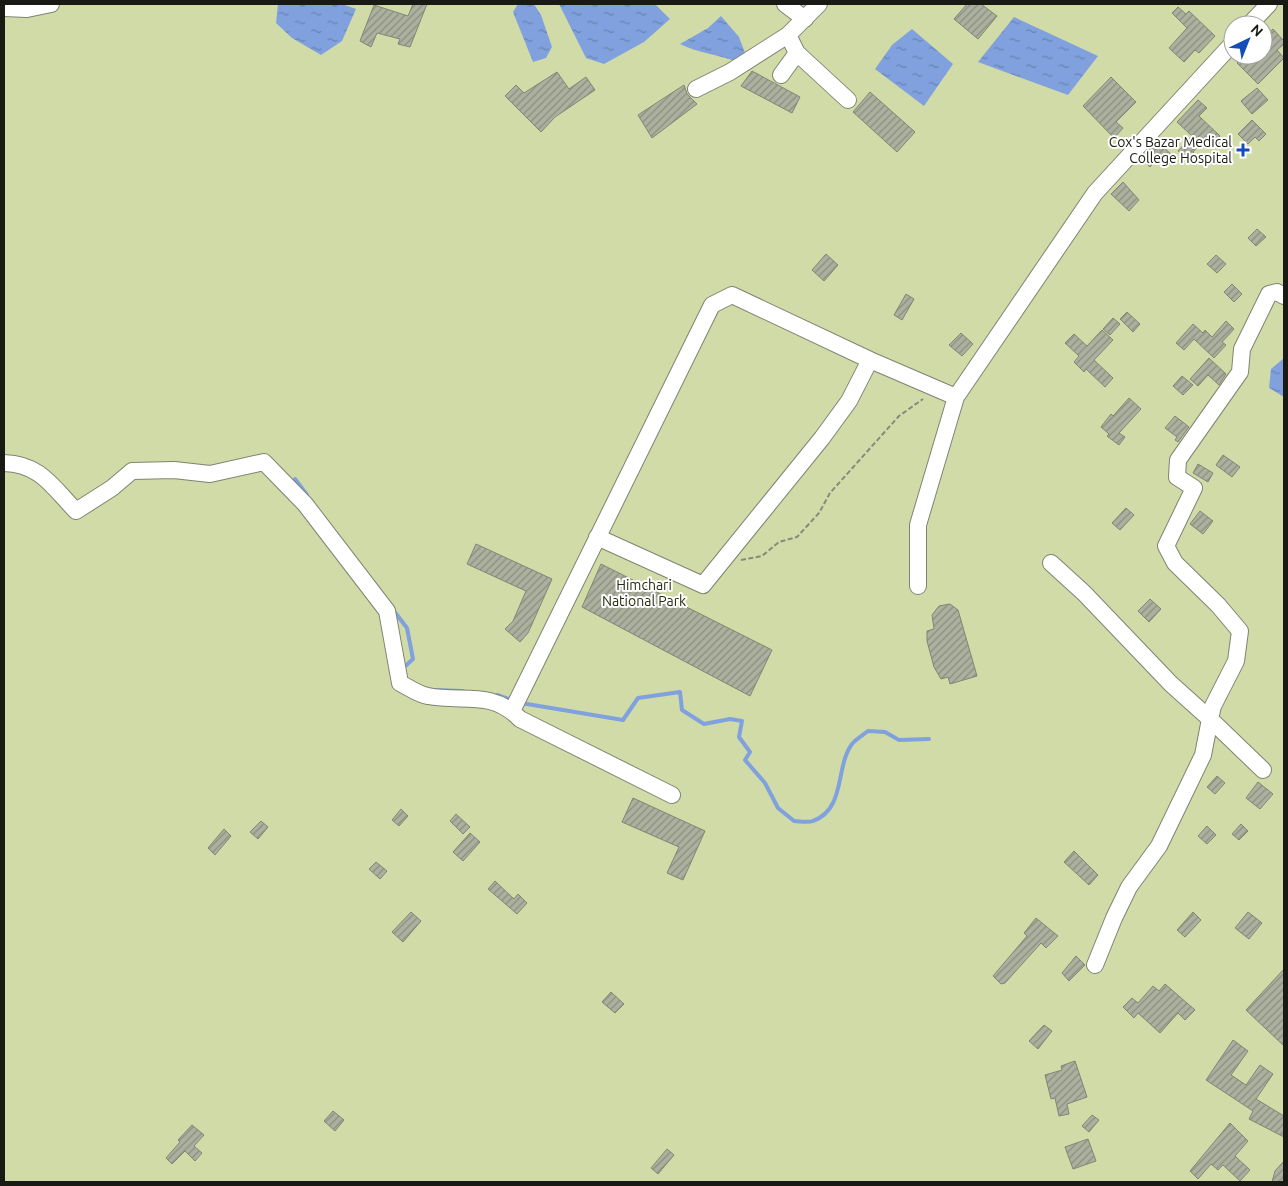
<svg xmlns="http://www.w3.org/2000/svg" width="1288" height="1186" viewBox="0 0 1288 1186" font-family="Ubuntu,sans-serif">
<defs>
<pattern id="water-ripples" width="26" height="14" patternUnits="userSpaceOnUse" patternTransform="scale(1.25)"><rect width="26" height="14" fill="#80a1de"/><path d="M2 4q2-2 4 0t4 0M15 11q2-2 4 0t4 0" fill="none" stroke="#6882b3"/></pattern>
<pattern id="building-hatch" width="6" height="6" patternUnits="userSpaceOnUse" patternTransform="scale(1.25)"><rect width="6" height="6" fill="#acb09e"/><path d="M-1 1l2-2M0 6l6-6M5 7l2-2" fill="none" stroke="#8b8e80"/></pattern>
</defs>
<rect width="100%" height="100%" fill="#e7ecd9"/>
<!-- park -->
<path fill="#d0dba7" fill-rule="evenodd" d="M 4,4 L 1284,4 L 1284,1182 L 4,1182 ZM 1233,25 L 1263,25 L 1263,55 L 1233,55 Z"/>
<!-- water -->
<path fill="url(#water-ripples)" d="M 278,4 L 342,4 L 356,9 L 342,41 L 321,55 L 292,38 L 276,23 Z
M 518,4 L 534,4 L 541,15 L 552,47 L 546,58 L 533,62 L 513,12 Z
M 559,4 L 655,4 L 670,19 L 644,42 L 604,64 L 586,58 Z
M 721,16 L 739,37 L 745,53 L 735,61 C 716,54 698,53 680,44 L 708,28 Z
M 1014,17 L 1098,56 L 1068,95 L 978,62 Z
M 912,29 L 953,64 L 924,106 L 875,69 L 892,45 Z
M 1284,358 L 1284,397 L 1269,388 L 1271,369 Z"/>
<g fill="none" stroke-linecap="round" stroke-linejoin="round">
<!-- stream -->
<path stroke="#80a1de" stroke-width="4" d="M 295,479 L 307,495
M 394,611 L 407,628 L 413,659 L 402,669
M 435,690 L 463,691
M 497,695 L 512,700
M 521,703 L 623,720 L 638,698 L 680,692 L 682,710 L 704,724 L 730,719 L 742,721 L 739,737 L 750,752 L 745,760 L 765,783 L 778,808 L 794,821 C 799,821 808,823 813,821 C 846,809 835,767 852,744 C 856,739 863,735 868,731 L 885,732 L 899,740 L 929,739"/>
</g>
<!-- building -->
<path fill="url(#building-hatch)" stroke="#828574" d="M 413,4 L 427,4 L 410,47 L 398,44 L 400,39 L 377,33 L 371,47 L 360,41 L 374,5 L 408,16 Z
M 967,4 L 981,4 L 997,16 L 978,39 L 954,19 Z
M 1178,7 L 1186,14 L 1189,11 L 1215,36 L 1199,53 L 1195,50 L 1184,62 L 1169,48 L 1187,28 L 1172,13 Z
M 1273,29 L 1284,41 L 1284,44 L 1277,50 L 1284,58 L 1258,84 L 1237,63 L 1245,55 L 1263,55 L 1263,38 Z
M 752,71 L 800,97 L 792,113 L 741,86 Z
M 557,72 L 569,89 L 586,77 L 595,90 L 555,117 L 541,132 L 505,96 L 516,85 L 524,93 Z
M 1111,77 L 1136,102 L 1116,122 L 1123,128 L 1114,138 L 1083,106 Z
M 684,85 L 687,94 L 697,104 L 652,138 L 638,115 Z
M 1257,88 L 1268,100 L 1252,114 L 1241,101 Z
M 870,92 L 915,132 L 897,152 L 853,112 Z
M 1198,100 L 1207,108 L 1199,116 L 1220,136 L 1212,144 L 1206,138 L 1193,152 L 1197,157 L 1191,163 L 1178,151 L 1192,136 L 1177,122 Z
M 1252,120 L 1266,134 L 1259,141 L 1255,137 L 1248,144 L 1238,134 Z
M 1157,141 L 1175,158 L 1167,167 L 1158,158 L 1150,167 L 1141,158 Z
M 1123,182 L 1139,200 L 1129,211 L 1111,194 Z
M 1257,229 L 1266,237 L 1256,246 L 1248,238 Z
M 826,254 L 838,265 L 824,281 L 812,270 Z
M 1216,255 L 1226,264 L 1217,273 L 1207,264 Z
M 1232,284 L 1242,294 L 1234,302 L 1224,292 Z
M 906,294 L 914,299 L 902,320 L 894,315 Z
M 1127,312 L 1140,324 L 1133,332 L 1120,319 Z
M 1113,318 L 1120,324 L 1110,335 L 1103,329 Z
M 1226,321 L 1234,329 L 1222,342 L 1226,345 L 1214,358 L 1194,339 L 1184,350 L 1176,343 L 1193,324 L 1203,333 L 1205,330 L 1212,337 Z
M 1102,330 L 1113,340 L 1094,360 L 1113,378 L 1105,387 L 1086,369 L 1084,372 L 1074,362 L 1079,356 L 1065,343 L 1074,334 L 1087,346 Z
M 961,333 L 973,344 L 962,356 L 949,345 Z
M 1209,358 L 1226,374 L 1219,385 L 1208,375 L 1198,386 L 1190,379 Z
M 1182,376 L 1193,385 L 1183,395 L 1173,386 Z
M 1129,398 L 1141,409 L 1119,433 L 1125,437 L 1119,445 L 1107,436 L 1109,434 L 1101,427 L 1111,414 L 1113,416 Z
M 1175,416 L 1189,427 L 1178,442 L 1175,440 L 1177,437 L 1165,428 Z
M 1223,455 L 1240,467 L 1232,477 L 1216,465 Z
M 1198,464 L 1213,473 L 1208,482 L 1193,473 Z
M 1126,508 L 1134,515 L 1120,530 L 1112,523 Z
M 1200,511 L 1213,521 L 1203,534 L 1190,524 Z
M 476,544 L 552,579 L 528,633 L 520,642 L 505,629 L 513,621 L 526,591 L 467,564 Z
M 601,564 L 772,650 L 750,696 L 582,607 Z
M 1150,599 L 1161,609 L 1149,622 L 1138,611 Z
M 950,604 L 958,610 L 977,676 L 950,684 L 948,677 L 941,679 L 934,667 L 927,641 L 927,631 L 934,629 L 932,615 L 939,606 Z
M 1217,776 L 1225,783 L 1215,794 L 1207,787 Z
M 1258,782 L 1273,794 L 1260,809 L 1246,798 Z
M 633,798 L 705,831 L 683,880 L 667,873 L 679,847 L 622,822 Z
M 401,809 L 408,816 L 399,826 L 392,820 Z
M 456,814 L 470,827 L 463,834 L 450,821 Z
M 261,821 L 268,827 L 258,839 L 250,832 Z
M 1241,824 L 1248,831 L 1239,840 L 1232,834 Z
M 1207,826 L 1216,835 L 1207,844 L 1198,836 Z
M 224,829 L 231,836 L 215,855 L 208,848 Z
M 470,833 L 480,842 L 463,861 L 453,852 Z
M 1074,851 L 1098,875 L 1089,885 L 1064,862 Z
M 376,862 L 387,871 L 380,879 L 369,869 Z
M 495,881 L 514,899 L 518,894 L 527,903 L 517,914 L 488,889 Z
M 411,912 L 421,921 L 403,942 L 392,932 Z
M 1193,912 L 1201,920 L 1185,937 L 1177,930 Z
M 1248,912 L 1262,923 L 1249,939 L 1235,928 Z
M 1036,918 L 1058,936 L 1046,948 L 1041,943 L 1005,983 L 1001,984 L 993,976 L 1027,936 L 1024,933 Z
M 1076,956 L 1085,965 L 1069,981 L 1062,973 Z
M 1284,969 L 1284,1046 L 1246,1010 Z
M 1165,984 L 1195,1010 L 1185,1020 L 1178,1013 L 1160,1033 L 1138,1013 L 1134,1018 L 1123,1007 L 1132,998 L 1138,1003 L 1153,986 L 1159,991 Z
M 611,992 L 624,1004 L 615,1013 L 602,1002 Z
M 1044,1025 L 1052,1031 L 1038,1049 L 1029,1041 Z
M 1233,1040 L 1248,1051 L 1231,1075 L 1246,1085 L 1260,1065 L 1273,1074 L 1256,1099 L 1284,1116 L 1284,1137 L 1249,1119 L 1253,1111 L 1206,1080 Z
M 1075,1061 L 1087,1097 L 1067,1104 L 1069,1114 L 1059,1116 L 1055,1098 L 1051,1099 L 1045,1075 L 1062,1070 L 1061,1066 Z
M 333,1111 L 344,1120 L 335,1131 L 324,1121 Z
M 1092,1115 L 1099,1120 L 1089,1132 L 1082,1126 Z
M 1230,1123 L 1248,1141 L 1235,1156 L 1250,1170 L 1240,1181 L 1223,1165 L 1218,1170 L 1211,1164 L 1198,1179 L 1190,1171 Z
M 192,1125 L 204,1135 L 194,1146 L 202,1153 L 195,1161 L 185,1151 L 172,1164 L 166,1158 L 180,1142 L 178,1140 Z
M 1088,1139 L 1096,1161 L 1073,1169 L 1065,1147 Z
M 667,1149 L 674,1155 L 658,1174 L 651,1168 Z
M 1284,1161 L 1284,1182 L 1272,1182 L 1275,1171 Z"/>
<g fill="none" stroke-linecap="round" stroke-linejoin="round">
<!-- minor casing -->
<g stroke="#808372" stroke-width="18">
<path id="minor" d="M 785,4 L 805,19
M 4,8 L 27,9 L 51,4
M 1249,25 L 1269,4
M 788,35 L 797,53 L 848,100
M 781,75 L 797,53
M 696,89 L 730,72 L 788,35 L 819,4
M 4,463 C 40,464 52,486 76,511 L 112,488 L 132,471 L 174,470 L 210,474 L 264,462 L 305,504 L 387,611 L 400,683 C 408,687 419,695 428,696 C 462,703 491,689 520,719 L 672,795
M 597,537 L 703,585 L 822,438 L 849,401 L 870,360
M 1051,563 L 1084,593 L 1171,684 L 1210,719 L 1203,755 L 1159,846 L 1129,887 L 1114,918 L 1095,965
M 918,586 L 918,525 L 956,397
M 512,711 L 712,305 L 732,295 L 870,360 L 956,397 L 1095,193 L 1233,43
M 1263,770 L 1210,719 L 1213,706 L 1236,661 L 1240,631 L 1218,605 L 1175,563 L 1166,546 L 1194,488 L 1177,477 L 1178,460 L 1240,372 L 1242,349 L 1269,294 L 1277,292 L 1284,296"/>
</g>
<!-- path -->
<path stroke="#878a7c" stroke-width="2" stroke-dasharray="5 2.5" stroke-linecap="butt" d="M 741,560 L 762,556 L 779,542 L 797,537 L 819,513 L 830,493 L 899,416 L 923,399"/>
<!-- minor -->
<use href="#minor" stroke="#fff" stroke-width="16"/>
</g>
<!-- markers -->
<path fill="#154cb8" stroke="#fff" stroke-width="2" d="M1240.5 142.5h5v5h5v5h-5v5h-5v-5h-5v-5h5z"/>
<g text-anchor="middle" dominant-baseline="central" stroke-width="4" stroke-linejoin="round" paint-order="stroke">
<!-- poi labels -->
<g font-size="14" fill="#191a13" stroke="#fff" text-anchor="end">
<text x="1232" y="142">Cox's Bazar Medical<tspan x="1232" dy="16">College Hospital</tspan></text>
</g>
<!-- park labels -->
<g font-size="14" fill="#272c0c" stroke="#fff">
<text x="644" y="585">Himchari<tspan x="644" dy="16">National Park</tspan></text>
</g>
</g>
<!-- border -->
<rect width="1288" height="1186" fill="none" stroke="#191a13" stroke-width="10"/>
<!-- north arrow -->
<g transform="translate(1248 40) rotate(43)"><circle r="24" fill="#ffffff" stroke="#a3a3a1"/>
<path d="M0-4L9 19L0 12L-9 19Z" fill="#154cb8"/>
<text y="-8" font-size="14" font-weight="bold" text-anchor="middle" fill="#191a13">N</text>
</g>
</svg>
